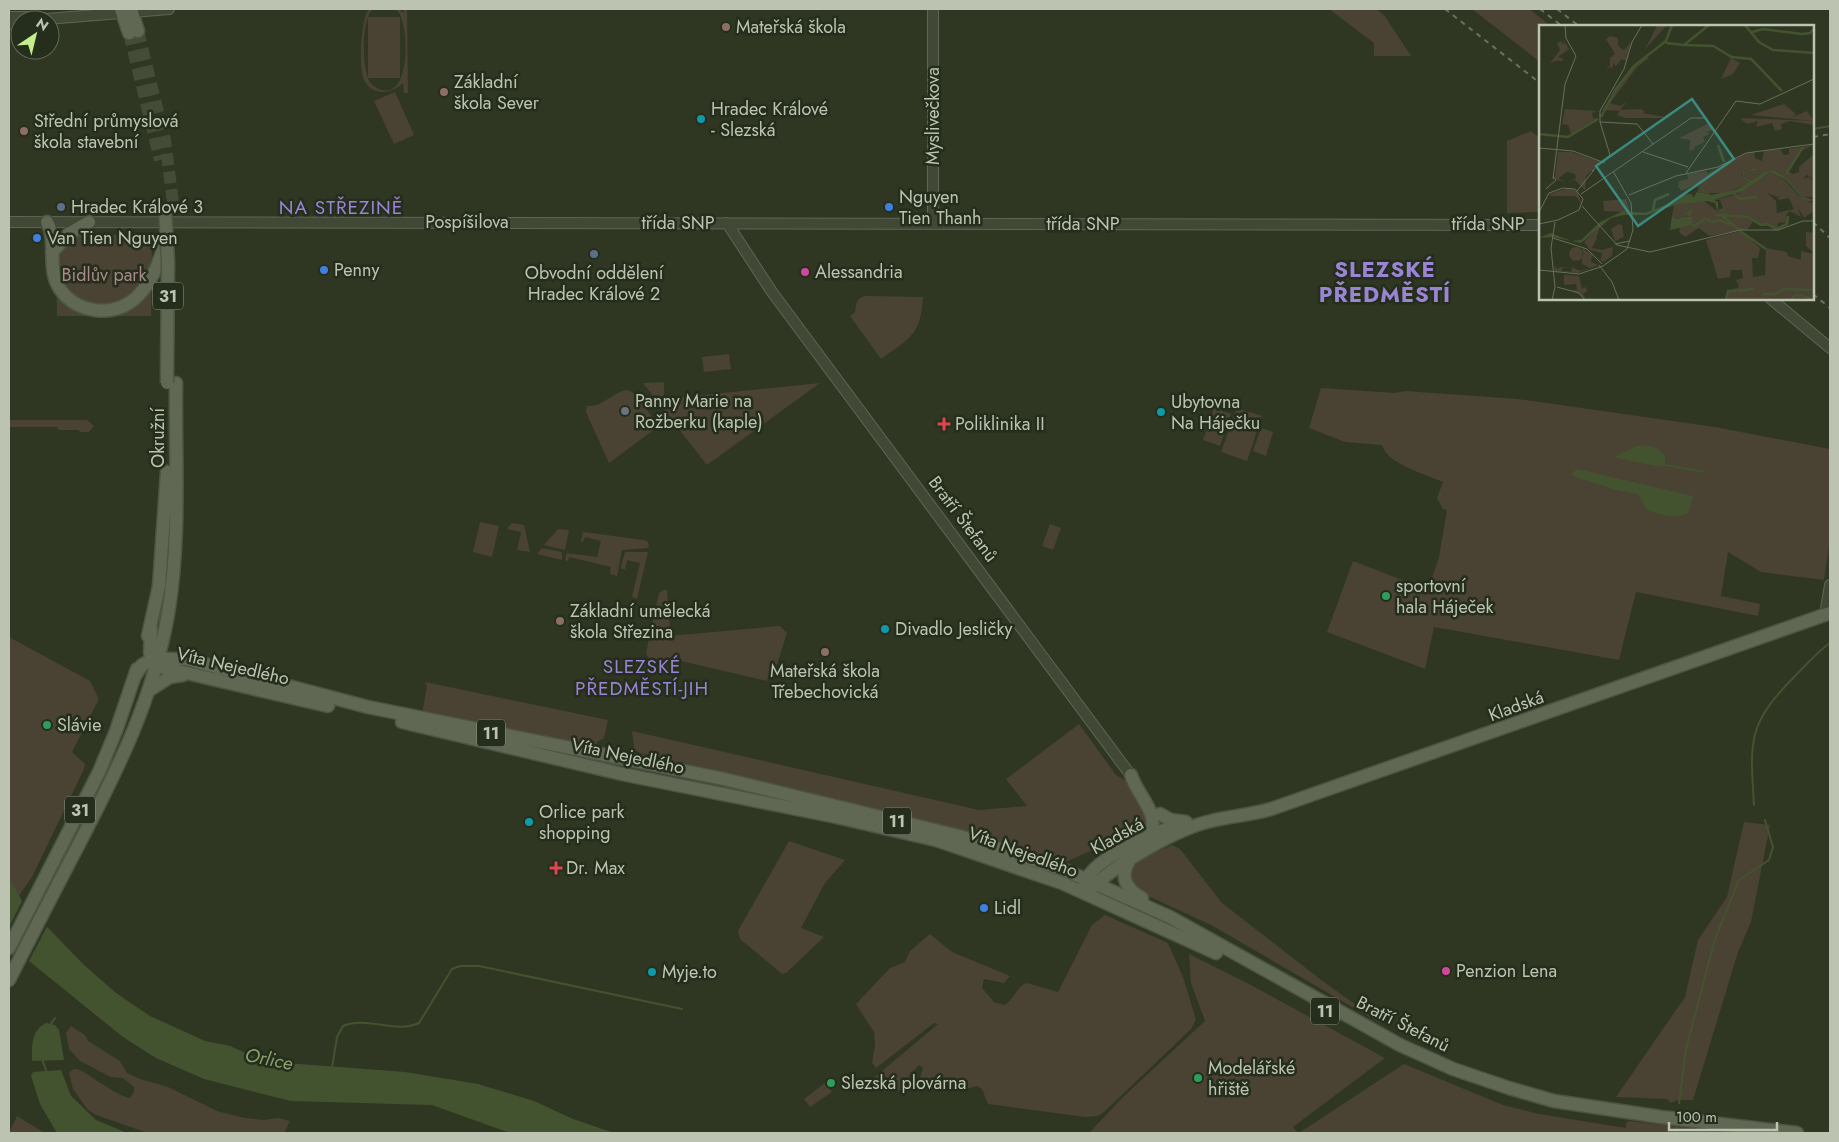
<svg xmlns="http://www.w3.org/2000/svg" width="1839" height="1142" viewBox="0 0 1839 1142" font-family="Jost,sans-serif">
<rect width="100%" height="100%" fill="#2f3723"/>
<!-- green -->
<path fill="#4a4233" d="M 369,9 L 373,9 C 361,18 361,74 372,85 C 412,114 411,22 396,9 L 399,9 L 403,13 L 404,9 L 407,9 L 408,93 L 404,93 L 403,83 C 392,94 373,97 364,80 C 358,68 361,19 369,9 Z
M 1329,9 L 1376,9 L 1384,15 L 1411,56 L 1374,56 L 1374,43 Z
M 1472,9 L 1529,9 L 1551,26 L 1540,26 L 1540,62 Z
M 368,17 L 400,17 L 400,78 L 368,78 Z
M 395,92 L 414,135 L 394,144 L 374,101 Z
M 1531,131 L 1540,138 L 1540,212 L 1507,213 L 1507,141 Z
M 74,235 L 152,235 L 151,316 L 57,316 L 56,259 L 60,248 Z
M 866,296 L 923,297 C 921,335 910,338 881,359 L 850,316 L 855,312 C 856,302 857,298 866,296 Z
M 729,354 L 731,369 L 704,372 L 702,357 Z
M 664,382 L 664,399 L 820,383 L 707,465 L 643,383 Z
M 1321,388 L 1395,393 L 1405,391 L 1518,399 L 1715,427 L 1830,449 L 1830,540 L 1824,580 L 1761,572 L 1728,552 L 1721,596 L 1760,604 L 1758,616 L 1636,592 L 1619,660 L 1434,627 L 1425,669 L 1327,632 L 1353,561 L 1428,590 L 1439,557 L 1447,510 L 1443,509 L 1437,498 L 1443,482 C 1425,474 1387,464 1382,445 L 1345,442 L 1309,428 Z
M 628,390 L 635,394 L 659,426 L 609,463 L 586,412 L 587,406 C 604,407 613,391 628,390 Z
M 1214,408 L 1231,414 L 1220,446 L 1203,440 Z
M 1237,408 L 1262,416 L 1247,461 L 1221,452 Z
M 9,420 L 87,420 L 94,426 L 89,432 L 81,432 L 78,430 L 59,430 L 57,427 L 9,427 Z
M 1261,428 L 1273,432 L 1266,456 L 1253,451 Z
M 480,522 L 499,526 L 492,557 L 473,552 Z
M 512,523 L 524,525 L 530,552 L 517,550 L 521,532 L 507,529 Z
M 1050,524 L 1061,528 L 1053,550 L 1042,546 Z
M 558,529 L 569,530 L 565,550 L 544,545 Z
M 583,532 L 644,540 L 648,542 L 649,548 L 622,550 L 617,576 L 610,574 L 611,567 L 569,557 L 568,561 L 565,560 L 567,553 L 597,557 L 601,541 L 585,537 L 583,542 L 581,541 Z
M 542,548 L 562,552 L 562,560 L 537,554 Z
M 625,552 L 648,552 L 637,599 L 632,597 L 640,563 L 627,560 L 625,569 L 622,569 L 621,566 Z
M 664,590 L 667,590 L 670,629 L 652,625 L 659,593 Z
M 780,626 L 787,633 L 773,677 L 768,676 L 767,681 L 668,658 L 667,662 L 649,658 L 646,654 L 651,628 L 668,631 L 669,636 Z
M 9,637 L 90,681 L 99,699 L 72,752 L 85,764 L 84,769 L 32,877 L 18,897 L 9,877 Z
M 425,682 L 608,720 L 604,738 L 597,742 L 596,747 L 422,714 L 427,686 Z
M 1079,724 L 1116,775 L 1126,781 L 1137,802 L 1152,819 L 1149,832 L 1104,845 L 1061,864 L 726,773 L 640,753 L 632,748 L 634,747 L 632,731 L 979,810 L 1027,806 L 1006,779 Z
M 1744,822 L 1770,825 L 1751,922 L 1738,952 L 1693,1100 L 1678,1100 L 1671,1103 L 1667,1099 L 1616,1097 L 1685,997 L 1698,940 L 1727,897 Z
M 789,841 L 845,860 L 825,883 L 801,928 L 824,937 L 786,973 L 782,974 L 740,939 L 738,931 Z
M 1172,845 L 1180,849 L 1222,903 L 1320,979 L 1385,1026 L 1213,926 L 1146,895 L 1129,880 L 1130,866 L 1135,861 Z
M 1105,915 L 1168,943 L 1183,977 L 1196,1020 L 1191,1029 L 1104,1112 L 1098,1116 L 1085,1117 L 988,1104 L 982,1089 L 977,1086 L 963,1090 L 935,1091 L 919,1081 L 923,1068 L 919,1065 L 909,1076 L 902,1090 L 884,1092 L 869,1082 L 938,1024 L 934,1023 L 876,1068 L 872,1063 L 875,1045 L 874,1032 L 856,1004 L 890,968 L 905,962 L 910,951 L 930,934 L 952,952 L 1010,976 L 1004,983 L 984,979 L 982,988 L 994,1002 L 1004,1005 C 1014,1001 1016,986 1027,983 L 1058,992 L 1092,925 Z
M 1189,954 L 1249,984 L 1385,1058 L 1293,1127 L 1298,1133 L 1089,1133 L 1123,1097 L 1205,1021 L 1191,983 Z
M 71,1026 L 85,1035 L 88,1041 L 120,1061 L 127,1073 L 140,1079 L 168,1087 L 217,1111 L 245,1118 L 264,1120 L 278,1118 L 290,1121 L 284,1133 L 148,1133 L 96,1115 L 88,1110 L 73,1089 L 69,1073 C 72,1070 72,1069 76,1069 C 85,1070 112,1094 130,1098 L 134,1092 L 134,1087 L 123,1078 L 111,1077 L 80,1061 L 69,1049 L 66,1033 Z
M 1404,1064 L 1503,1105 L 1539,1114 L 1626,1128 L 1626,1123 L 1629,1121 L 1733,1133 L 1299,1133 Z
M 825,1083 L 832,1092 L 810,1107 L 804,1099 Z
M 17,1116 L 43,1132 L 44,1133 L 9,1133 Z"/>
<!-- water -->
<path fill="#44532f" d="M 1649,445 L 1658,449 L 1665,456 L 1665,465 L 1661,467 L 1616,458 L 1616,456 L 1636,446 Z
M 1577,469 L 1693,496 L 1689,512 C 1677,520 1661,515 1647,510 L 1638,494 L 1616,490 L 1575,477 L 1571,474 Z
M 9,877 L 22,901 L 83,964 L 116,993 L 150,1016 L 205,1041 L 230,1046 L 254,1057 L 286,1063 L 405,1072 L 478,1084 L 534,1101 L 573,1119 L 614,1133 L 510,1133 L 432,1105 L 291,1101 L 204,1079 L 156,1058 L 123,1037 L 29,961 L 9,940 Z
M 46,1023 L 55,1025 L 59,1030 L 64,1060 L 32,1061 C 32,1045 31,1031 46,1023 Z
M 61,1070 L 71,1096 L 96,1120 L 127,1133 L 57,1133 L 40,1104 L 31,1076 L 33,1072 Z"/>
<!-- pier -->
<path fill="#2f3723" d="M 23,899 L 49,923 L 28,963 L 9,944 L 9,927 Z"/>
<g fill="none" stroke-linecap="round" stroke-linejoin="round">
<!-- stream -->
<path stroke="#44532f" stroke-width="2" d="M 1813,129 L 1830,126
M 1665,465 L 1705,472
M 1754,805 C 1750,741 1747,725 1794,677 C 1806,665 1817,652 1830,643
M 50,1025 L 55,1018
M 42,1059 L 47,1073
M 332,1068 L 337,1037 L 343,1026 C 368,1016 395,1034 419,1023 L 452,969 L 460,966 L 479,966 L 682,1009
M 1679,1103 L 1686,1049 L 1715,939 L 1739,880 L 1769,860 L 1773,847 L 1765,820
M 1677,1133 L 1677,1126"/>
<!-- major-tunnel -->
<path stroke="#444c38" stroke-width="12" stroke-dasharray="12 6" stroke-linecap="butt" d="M 138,31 L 165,140 L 174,210
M 129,33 L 160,160"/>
<!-- minor casing -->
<g stroke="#5e6654" stroke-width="12">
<path id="minor" d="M 9,17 L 36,17 L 47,19 L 169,9
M 9,24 L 20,24
M 9,222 L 1540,225
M 727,223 L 772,292 L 1135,781
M 933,223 L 933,9
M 1771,299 L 1830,348
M 1825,615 L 1830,585"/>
</g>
<!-- major casing -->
<g stroke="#4c5443" stroke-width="15">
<path id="major" d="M 121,9 L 129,33
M 131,9 L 138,31
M 47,222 C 58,242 46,269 60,289 C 68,301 81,308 95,310 C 138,316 157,274 166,239
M 52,252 L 70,233 L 89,222
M 151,629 L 150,653 L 161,667 L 328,706
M 148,636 L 159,586 L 167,472
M 135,676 L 142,665 L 153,659 L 186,659 L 368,707 L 724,779 L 959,836 L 1067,871 L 1170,917 L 1400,1045 L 1453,1069 L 1509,1088 L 1554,1101 L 1661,1117 L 1797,1133
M 148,691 L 170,677 L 183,675
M 402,722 L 622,774 L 832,816 L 936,840 L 1062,883 L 1216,953
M 1131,775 C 1138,797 1163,816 1148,837
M 1160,814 L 1171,820 L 1186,822
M 1129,861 C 1119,877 1127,890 1142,898
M 1085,886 C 1085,861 1158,832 1180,824
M 1091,889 C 1114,865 1178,828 1211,821 C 1231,816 1251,815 1271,809 L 1830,613
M 9,948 L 99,772 L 116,731 L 137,669
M 9,980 C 32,934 56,888 80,842 C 118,769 154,696 168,614 C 181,538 175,459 176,383"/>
</g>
<!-- minor -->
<use href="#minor" stroke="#414836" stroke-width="10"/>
<!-- major -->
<use href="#major" stroke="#606854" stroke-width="12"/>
<!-- rail -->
<path stroke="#68725d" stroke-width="2" stroke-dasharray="5 5" stroke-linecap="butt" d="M 1445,9 L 1540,83
M 1540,9 L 1562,26
M 1557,9 L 1579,26
M 1813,137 L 1830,134
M 1813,222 L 1830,238
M 1813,294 L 1830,308"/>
<!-- major-bridge casing -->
<g stroke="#4c5443" stroke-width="15" stroke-linecap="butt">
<path id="major-bridge" d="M 165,210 L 168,261 L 167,383"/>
</g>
<!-- major-bridge -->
<use href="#major-bridge" stroke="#606854" stroke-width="12"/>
</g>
<!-- markers -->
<g fill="#8d6e63" stroke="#252d1c" stroke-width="2">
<circle cx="726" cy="27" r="5"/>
<circle cx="444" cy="92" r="5"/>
<circle cx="24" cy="131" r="5"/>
<circle cx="560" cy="621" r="5"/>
<circle cx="825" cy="652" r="5"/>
</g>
<g fill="#0f9aa8" stroke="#252d1c" stroke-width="2">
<circle cx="701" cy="119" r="5"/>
<circle cx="1161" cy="412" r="5"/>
<circle cx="885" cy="629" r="5"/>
<circle cx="529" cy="822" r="5"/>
<circle cx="652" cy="972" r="5"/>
</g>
<g fill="#5c6f8a" stroke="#252d1c" stroke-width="2">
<circle cx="61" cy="207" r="5"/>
<circle cx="594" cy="254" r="5"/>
</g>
<g fill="#3f7fe0" stroke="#252d1c" stroke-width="2">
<circle cx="889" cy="207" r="5"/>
<circle cx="37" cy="238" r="5"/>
<circle cx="324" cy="270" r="5"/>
<circle cx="984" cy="908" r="5"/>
</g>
<g fill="#d1479c" stroke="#252d1c" stroke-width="2">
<circle cx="805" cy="272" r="5"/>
<circle cx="1446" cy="971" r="5"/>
</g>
<circle fill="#6b7280" stroke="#252d1c" stroke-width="2" cx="625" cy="411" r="5"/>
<g fill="#e0444e" stroke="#252d1c" stroke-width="2">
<path d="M941.5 416.5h5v5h5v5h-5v5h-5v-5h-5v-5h5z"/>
<path d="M553.5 860.5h5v5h5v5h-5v5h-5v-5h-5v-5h5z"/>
</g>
<g fill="#2e9e5b" stroke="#252d1c" stroke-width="2">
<circle cx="1386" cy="596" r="5"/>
<circle cx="47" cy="725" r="5"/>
<circle cx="1198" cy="1078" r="5"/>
<circle cx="831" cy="1083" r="5"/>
</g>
<g text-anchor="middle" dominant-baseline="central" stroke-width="5" stroke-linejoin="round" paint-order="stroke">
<!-- shield labels -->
<g fill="#252d1c" stroke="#8f9784" stroke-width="1">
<rect x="153" y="282.5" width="30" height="27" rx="4"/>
<rect x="477" y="719.5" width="28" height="27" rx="4"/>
<rect x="65" y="796.5" width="30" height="27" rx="4"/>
<rect x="883" y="807.5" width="28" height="27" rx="4"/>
<rect x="1311" y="997.5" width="28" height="27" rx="4"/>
</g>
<g font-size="16" font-weight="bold" fill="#bcc4b1">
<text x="168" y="296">31</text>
<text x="491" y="733">11</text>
<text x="80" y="810">31</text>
<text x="897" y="821">11</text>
<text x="1325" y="1011">11</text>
</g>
<!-- poi labels -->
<g font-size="18" fill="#bcc4b1" stroke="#252d1c" text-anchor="start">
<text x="736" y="27">Mateřská škola</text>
<text x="454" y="82">Základní<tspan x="454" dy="21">škola Sever</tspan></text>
<text x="711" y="109">Hradec Králové<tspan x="711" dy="21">- Slezská</tspan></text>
<text x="34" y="121">Střední průmyslová<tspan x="34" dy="21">škola stavební</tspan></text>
<text x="899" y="197">Nguyen<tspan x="899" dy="21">Tien Thanh</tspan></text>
<text x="71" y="207">Hradec Králové 3</text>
<text x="47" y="238">Van Tien Nguyen</text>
<text x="334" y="270">Penny</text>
<text x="815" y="272">Alessandria</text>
<text x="594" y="273" text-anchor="middle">Obvodní oddělení<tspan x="594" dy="21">Hradec Králové 2</tspan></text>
<text x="635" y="401">Panny Marie na<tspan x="635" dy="21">Rožberku (kaple)</tspan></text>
<text x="1171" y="402">Ubytovna<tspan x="1171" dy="21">Na Háječku</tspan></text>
<text x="955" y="424">Poliklinika II</text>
<text x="1396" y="586">sportovní<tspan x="1396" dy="21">hala Háječek</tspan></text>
<text x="570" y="611">Základní umělecká<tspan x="570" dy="21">škola Střezina</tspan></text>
<text x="895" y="629">Divadlo Jesličky</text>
<text x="825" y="671" text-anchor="middle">Mateřská škola<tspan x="825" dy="21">Třebechovická</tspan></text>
<text x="57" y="725">Slávie</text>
<text x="539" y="812">Orlice park<tspan x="539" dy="21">shopping</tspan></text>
<text x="566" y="868">Dr. Max</text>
<text x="994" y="908">Lidl</text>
<text x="1456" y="971">Penzion Lena</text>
<text x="662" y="972">Myje.to</text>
<text x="1208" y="1068">Modelářské<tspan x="1208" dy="21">hřiště</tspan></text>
<text x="841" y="1083">Slezská plovárna</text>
</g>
<!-- street labels -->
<g font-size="18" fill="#bcc4b1" stroke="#252d1c">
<text transform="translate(933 116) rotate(-90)">Myslivečkova</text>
<text x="467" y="222">Pospíšilova</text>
<text x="678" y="223">třída SNP</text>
<text x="1083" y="224">třída SNP</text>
<text x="1488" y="224">třída SNP</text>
<text transform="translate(158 438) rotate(-90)">Okružní</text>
<text transform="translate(963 519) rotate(53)">Bratří Štefanů</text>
<text transform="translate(233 666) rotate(13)">Víta Nejedlého</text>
<text transform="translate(1516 706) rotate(-20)">Kladská</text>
<text transform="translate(628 756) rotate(12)">Víta Nejedlého</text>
<text transform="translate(1117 836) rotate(-29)">Kladská</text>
<text transform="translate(1023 852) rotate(20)">Víta Nejedlého</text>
<text transform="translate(1403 1024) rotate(27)">Bratří Štefanů</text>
</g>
<!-- park labels -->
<g font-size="18" fill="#a98a88" stroke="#252d1c">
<text x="104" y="275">Bidlův park</text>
</g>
<!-- neighbourhood labels -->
<g font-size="19" letter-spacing="1" fill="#9a85d5" stroke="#252d1c">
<text x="341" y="207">NA STŘEZINĚ</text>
<text x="642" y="666">SLEZSKÉ<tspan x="642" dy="22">PŘEDMĚSTÍ-JIH</tspan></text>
</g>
<!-- water labels -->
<g font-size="19" font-style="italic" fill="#8ba16d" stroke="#252d1c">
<text transform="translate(269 1059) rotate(11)">Orlice</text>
</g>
<!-- district labels -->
<g font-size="22" font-weight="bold" letter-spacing="1" fill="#9a85d5" stroke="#252d1c">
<text x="1385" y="269">SLEZSKÉ<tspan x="1385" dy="25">PŘEDMĚSTÍ</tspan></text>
</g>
</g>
<!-- overview -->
<g transform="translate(1539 25)">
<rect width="275" height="275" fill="#2f3723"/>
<path d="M 118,0 L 128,0 L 105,25 L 111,15 ZM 71,11 L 79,13 L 79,21 L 85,25 L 92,17 L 87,36 L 83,34 L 77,41 L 74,38 L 74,42 L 70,43 L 67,40 L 71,42 L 71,33 L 76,29 L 67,14 ZM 24,14 L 30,24 L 19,32 L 25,34 L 21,37 L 20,35 L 11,38 L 21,25 L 18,18 L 22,16 L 26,20 ZM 108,32 L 110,33 L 98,42 L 71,78 L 81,81 L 88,77 L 81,85 L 102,84 L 106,87 L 103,88 L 133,93 L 86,93 L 78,90 L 81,86 L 63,85 L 96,40 ZM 192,33 L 201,38 L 194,49 L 182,54 ZM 245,79 L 257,89 L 254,92 L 268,86 L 275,96 L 212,90 ZM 26,84 L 58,86 L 53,88 L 54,93 L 58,93 L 32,109 L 29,100 L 23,99 ZM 201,93 L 275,96 L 275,100 L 251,96 L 242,99 L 243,104 L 236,106 L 233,98 L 217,102 L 219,96 L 208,99 ZM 170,98 L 174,105 L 168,107 L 171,109 L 164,112 L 166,117 L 155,122 L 156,124 L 150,126 L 151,115 L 140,113 ZM 274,120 L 259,128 L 248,146 L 254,149 L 260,147 L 260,142 L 275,129 L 275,154 L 268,150 L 264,154 L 270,152 L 275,156 L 275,172 L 264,172 L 249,154 L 235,145 L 226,146 L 212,156 L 205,152 L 206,147 L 219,145 L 216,143 L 206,146 L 203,150 L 204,153 L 211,157 L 189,168 L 164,168 L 158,167 L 160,163 L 155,160 L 143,166 L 139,162 L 140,156 L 149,154 L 148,149 L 168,146 L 168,149 L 206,129 L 215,127 L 216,133 L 223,136 L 225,125 L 241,124 L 245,130 L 250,129 L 250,124 ZM 19,127 L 32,127 L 62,137 L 47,151 L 46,165 L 35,154 L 35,155 L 29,157 L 37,153 L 36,149 L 28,147 L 21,152 L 20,154 L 28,157 L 18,155 L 16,152 ZM 231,147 L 246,155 L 260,171 L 275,175 L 269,177 L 275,178 L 275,186 L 265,193 L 258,181 L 262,192 L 251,186 L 247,190 L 249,197 L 239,198 L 238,204 L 214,196 L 209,204 L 170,211 L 160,203 L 146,212 L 140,207 L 141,202 L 153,200 L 149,188 L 154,182 L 148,187 L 150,191 L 137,194 L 133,191 L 135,180 L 165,176 L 177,185 L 183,186 L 184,182 L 182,185 L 179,185 L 184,183 L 181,175 L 177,175 L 198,169 ZM 228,168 L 239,172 L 235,174 L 240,171 L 239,175 L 250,173 L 255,184 L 238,188 L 237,176 ZM 30,163 L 38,166 L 43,179 L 36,171 L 12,171 L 10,169 ZM 87,174 L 91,187 L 65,186 L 64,176 ZM 80,199 L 83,200 L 85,212 L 76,216 L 72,204 ZM 61,201 L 57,214 L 61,216 L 57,215 L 53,223 L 63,225 L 74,222 L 73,231 L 64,237 L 59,233 L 62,234 L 63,228 L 51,225 L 45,217 ZM 201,206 L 221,223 L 219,233 L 213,233 L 214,252 L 226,250 L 227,223 L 248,227 L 249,231 L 262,235 L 262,226 L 275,229 L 275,275 L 186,275 L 189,266 L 200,262 L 197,255 L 204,253 L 203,245 L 192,245 L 191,252 L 179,254 L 167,215 ZM 267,207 L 275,208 L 275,228 L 267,221 ZM30 229a7 7 0 1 1 14 0a7 7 0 1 1-14 0ZM 43,223 L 53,229 L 52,237 L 59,240 L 39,248 L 16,246 L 15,241 L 19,244 L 21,242 L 32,243 L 23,243 L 23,246 L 27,246 L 32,247 L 33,242 L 41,246 L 51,243 L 43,239 ZM 25,250 L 40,251 L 43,264 L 47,262 L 48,266 L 44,269 L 47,274 L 33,265 L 38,265 L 37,259 L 25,260 Z" fill="#4a4233" fill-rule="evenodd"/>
<path d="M 216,143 L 219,145 L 206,147 L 205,152 L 212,156 L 226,146 L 235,145 L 249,154 L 264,172 L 275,175 L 264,174 L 247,155 L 231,147 L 204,166 L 210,172 L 204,166 L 175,175 L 179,177 L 179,185 L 186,183 L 183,186 L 178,185 L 176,178 L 168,176 L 136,180 L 107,190 L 85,190 L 72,193 L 42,218 L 13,212 L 0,213 L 12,208 L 32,216 L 42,215 L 61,197 L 84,186 L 106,188 L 137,176 L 142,170 L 153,169 L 154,173 L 158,167 L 170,169 L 163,166 L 162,163 L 169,153 L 163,164 L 172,170 L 197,165 L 210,157 L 204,153 L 204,147 ZM 154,182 L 151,191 L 147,192 L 153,192 L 153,200 L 131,205 L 133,191 L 137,194 L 150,191 L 147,188 Z" fill="#44532f"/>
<path fill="none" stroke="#44532f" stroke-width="2.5" d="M 206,0 L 220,17 L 234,25 L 275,28M 213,7 L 224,4 L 263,9 L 271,8 L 275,3M 127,18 L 145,20 L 170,0M 145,20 L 174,21 L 193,32 L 212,34 L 243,66M 62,92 L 77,64 L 95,41 L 127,16 L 133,0M 0,109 L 29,112 L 59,94M 179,120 L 185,137M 247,149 L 264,122M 195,169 L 201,174 L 218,172M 114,185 L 116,175 L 130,169M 177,190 L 195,191M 182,190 L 200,205M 196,191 L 209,192 L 222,200 L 228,199 L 237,204 L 248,199 L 249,191M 168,194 L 172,197 L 180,195 L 191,200M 152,199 L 155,201 L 167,193M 201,206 L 227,224M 198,266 L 215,264M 224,269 L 236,269 L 246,264 L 275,265M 187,275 L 189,266 L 197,266M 251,275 L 257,270 L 272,273"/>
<path fill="none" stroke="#676f5c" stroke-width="1" d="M 61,97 L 98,99 L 114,119M 0,123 L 34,126 L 66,138M 104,127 L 149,142M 53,146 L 71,130 L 61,97 L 61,86 L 85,44 L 93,17 L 103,0M 147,148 L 197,76 L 221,79 L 275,54M 14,154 L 26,59 L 37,31 L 27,13 L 26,0M 7,164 L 17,155 L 14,151M 38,166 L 55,145M 42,169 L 152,93 L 167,93 L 175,107M 90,170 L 137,151 L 179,142 L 207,128 L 275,119M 43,181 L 78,220 L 111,227 L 201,205 L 239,205 L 264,196 L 275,196M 0,187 L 10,168 L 24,163 L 36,164 L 44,174 L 40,185 L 19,195 L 0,199M 14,213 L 48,224 L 63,239M 76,219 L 91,216M 60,240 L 73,257 L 80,275M 0,245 L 40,249 L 64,241 L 88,224 L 94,205 L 92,178 L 74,146M 18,262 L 40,268 L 46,275M 13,275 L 16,262 L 12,223 L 16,197"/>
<path fill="#3a8a7f" fill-opacity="0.15" stroke="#3a8a7f" stroke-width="2.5" d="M 153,74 L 195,134 L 99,201 L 57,141 Z"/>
<rect width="275" height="275" fill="none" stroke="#bcc4b1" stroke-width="2.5"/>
</g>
<!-- border -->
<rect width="1839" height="1142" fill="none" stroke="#bcc4b1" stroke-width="20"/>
<!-- north arrow -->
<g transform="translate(35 35) rotate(35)"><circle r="24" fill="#252d1c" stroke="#616958"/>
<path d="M0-4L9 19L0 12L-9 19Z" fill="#c2ef8c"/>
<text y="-8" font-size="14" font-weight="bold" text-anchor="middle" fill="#bcc4b1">N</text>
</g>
<!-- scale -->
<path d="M1669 1122v8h108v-8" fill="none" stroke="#bcc4b1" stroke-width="2.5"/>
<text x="1676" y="1122" font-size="15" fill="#bcc4b1" stroke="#252d1c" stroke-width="4" paint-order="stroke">100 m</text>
</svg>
